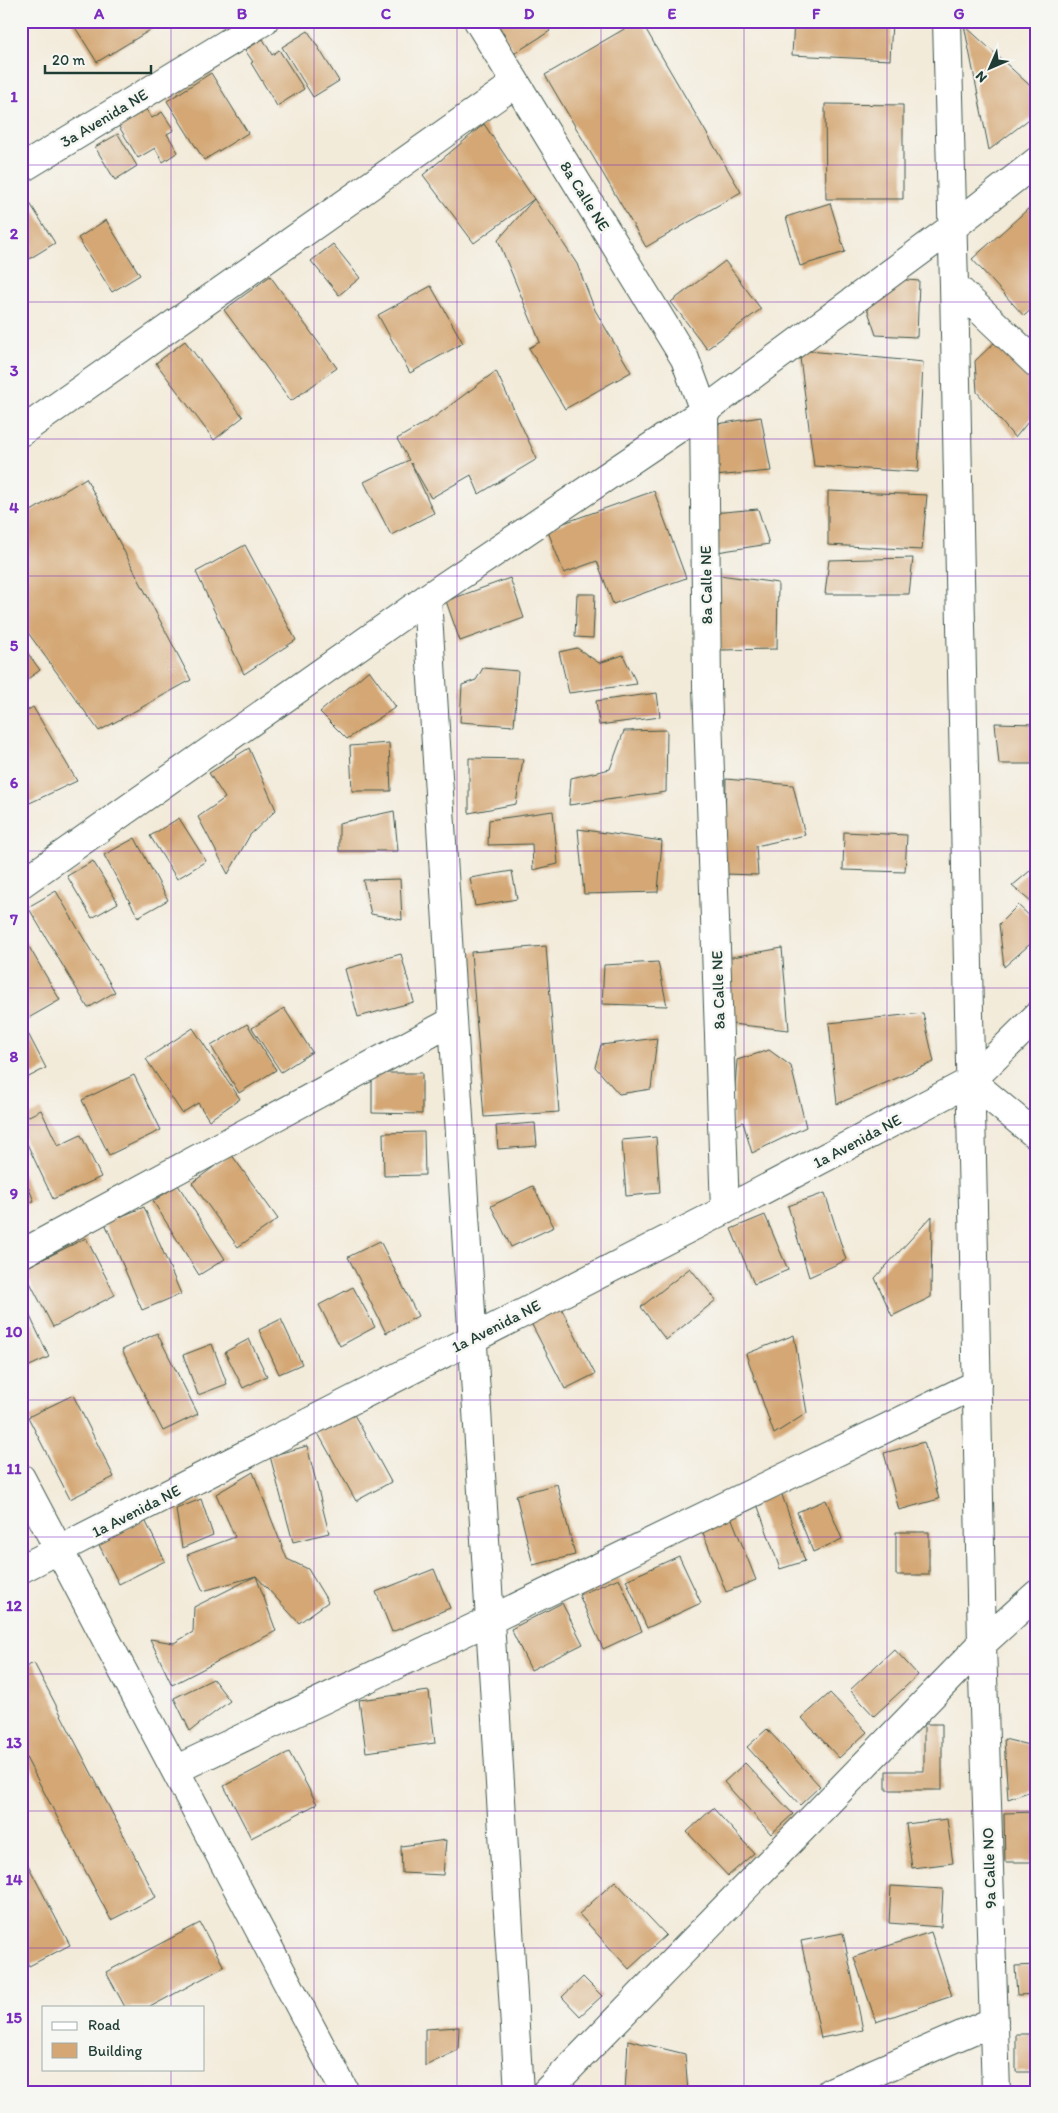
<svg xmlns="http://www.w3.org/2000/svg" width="1058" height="2113" viewBox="0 0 1058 2113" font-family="Itim,sans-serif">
<rect width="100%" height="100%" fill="#f6f6f2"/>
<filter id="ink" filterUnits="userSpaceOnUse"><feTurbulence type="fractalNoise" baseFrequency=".02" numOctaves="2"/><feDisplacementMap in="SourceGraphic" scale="10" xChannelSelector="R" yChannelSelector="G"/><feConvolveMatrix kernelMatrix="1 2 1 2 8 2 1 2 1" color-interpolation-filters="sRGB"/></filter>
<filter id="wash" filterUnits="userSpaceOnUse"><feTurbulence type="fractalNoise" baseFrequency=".0096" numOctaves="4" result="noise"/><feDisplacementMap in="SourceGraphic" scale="20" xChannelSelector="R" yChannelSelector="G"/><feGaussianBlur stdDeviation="1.12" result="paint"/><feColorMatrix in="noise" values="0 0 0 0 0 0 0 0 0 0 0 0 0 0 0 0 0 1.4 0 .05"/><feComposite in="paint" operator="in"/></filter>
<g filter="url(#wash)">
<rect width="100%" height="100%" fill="#f3ebda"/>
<g id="blocks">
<!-- building -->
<path fill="#d4a774" d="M 71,21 L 154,21 L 157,26 L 97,62 Z
M 496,21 L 544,21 L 550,31 L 515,53 Z
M 638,21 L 641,21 L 741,192 L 646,247 L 545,75 Z
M 794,21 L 892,21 L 890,60 L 792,55 Z
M 964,25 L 1037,92 L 1037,113 L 989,150 Z
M 308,31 L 339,81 L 313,97 L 282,47 Z
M 263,39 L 272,55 L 279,50 L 304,89 L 277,106 L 251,63 L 253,62 L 245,50 Z
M 211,73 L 248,133 L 204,160 L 167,101 Z
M 825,104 L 903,105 L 903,199 L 826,199 Z
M 145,108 L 152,118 L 162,112 L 174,130 L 167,134 L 178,152 L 163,162 L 155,148 L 138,158 L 118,125 Z
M 484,124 L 534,199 L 474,243 L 423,175 Z
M 118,134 L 137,166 L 115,180 L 95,147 Z
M 26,197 L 55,243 L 21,264 L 21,200 Z
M 534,199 L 577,264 L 595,310 L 631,372 L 565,409 L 529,348 L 540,342 L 498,240 Z
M 1037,201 L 1037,304 L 1024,316 L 972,259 Z
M 830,203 L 845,252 L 800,266 L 786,217 Z
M 106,220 L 140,275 L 112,292 L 78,238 Z
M 333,244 L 360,278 L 339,295 L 311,261 Z
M 725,261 L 761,309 L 707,349 L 671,302 Z
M 270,276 L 337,368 L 291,401 L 224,310 Z
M 895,279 L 919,281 L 917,337 L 876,335 L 867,308 Z
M 431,286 L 463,343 L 410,373 L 378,315 Z
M 185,341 L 243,417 L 214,440 L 156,363 Z
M 995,342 L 1037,383 L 1037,411 L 1015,438 L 977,392 L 975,361 Z
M 799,350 L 923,362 L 918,472 L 814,466 Z
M 496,371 L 537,459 L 479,494 L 471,475 L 431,498 L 411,463 L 434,513 L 391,535 L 364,482 L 409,460 L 397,439 L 436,416 Z
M 761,417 L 771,471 L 714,476 L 711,425 Z
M 86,478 L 191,680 L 99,731 L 21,623 L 21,517 Z
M 654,491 L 686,578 L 613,604 L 597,561 L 564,573 L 547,529 Z
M 828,491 L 927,495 L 922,550 L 828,545 Z
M 758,509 L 769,544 L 717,552 L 712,513 Z
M 245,545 L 296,640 L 244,674 L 196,572 Z
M 913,558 L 909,594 L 825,594 L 829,560 Z
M 712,574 L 778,583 L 777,649 L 721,650 Z
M 510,578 L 524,618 L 460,641 L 446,601 Z
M 577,594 L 595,594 L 593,638 L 575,637 Z
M 21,644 L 40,670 L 21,684 Z
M 577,648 L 599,663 L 623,655 L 637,684 L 569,693 L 559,652 Z
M 483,668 L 518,671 L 514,726 L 460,722 L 462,685 L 476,680 Z
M 369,670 L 396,707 L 347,739 L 320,712 Z
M 657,693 L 660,717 L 599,725 L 596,701 Z
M 33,707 L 77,781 L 21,807 L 21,786 L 25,792 L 21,784 L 21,714 Z
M 995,723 L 1037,724 L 1037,764 L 999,764 Z
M 667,730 L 666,792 L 569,805 L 571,778 L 610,769 L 624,731 Z
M 389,743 L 391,791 L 352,791 L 350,746 Z
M 249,748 L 276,810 L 250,835 L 228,874 L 198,817 L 225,798 L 209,773 Z
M 469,758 L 523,759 L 516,804 L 469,813 Z
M 726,779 L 793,785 L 805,835 L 756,846 L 758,875 L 724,874 Z
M 394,811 L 398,851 L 339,851 L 339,823 Z
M 553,811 L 558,864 L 533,870 L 532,844 L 488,845 L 489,820 Z
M 179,818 L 206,861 L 177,879 L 150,836 Z
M 578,829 L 662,841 L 658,892 L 584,894 Z
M 844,832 L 907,835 L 905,872 L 843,870 Z
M 135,838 L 168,900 L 138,917 L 104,855 Z
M 93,861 L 118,903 L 92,918 L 67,876 Z
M 1037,865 L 1037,907 L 1012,886 Z
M 512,871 L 517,899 L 475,906 L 470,878 Z
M 400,879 L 402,920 L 371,914 L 363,880 Z
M 56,891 L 115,992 L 88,1008 L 28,907 Z
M 1018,905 L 1037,923 L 1037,938 L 1004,967 L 999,924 Z
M 21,933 L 60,1000 L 25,1020 L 21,1013 Z
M 546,946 L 559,1112 L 484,1117 L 471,952 Z
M 782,948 L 789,1030 L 731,1024 L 727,958 Z
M 401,954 L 414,1002 L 358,1017 L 345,969 Z
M 658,962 L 667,1006 L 602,1004 L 604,965 Z
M 284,1008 L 312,1052 L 281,1072 L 252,1028 Z
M 923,1013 L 934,1062 L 837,1104 L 829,1023 Z
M 21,1020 L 46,1068 L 21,1081 Z
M 247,1024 L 276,1070 L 239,1093 L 211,1046 Z
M 193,1028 L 240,1099 L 209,1120 L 198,1103 L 182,1113 L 146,1059 Z
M 657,1038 L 651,1089 L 619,1094 L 595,1067 L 601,1045 Z
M 769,1050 L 791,1066 L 806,1127 L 752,1153 L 743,1122 L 732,1127 L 737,1060 Z
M 372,1073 L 422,1073 L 422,1114 L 372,1113 Z
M 134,1075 L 161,1130 L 109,1155 L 82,1100 Z
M 41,1110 L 58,1146 L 81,1135 L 101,1177 L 53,1199 L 21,1131 L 21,1120 Z
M 535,1123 L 537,1146 L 498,1149 L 496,1126 Z
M 424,1132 L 425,1175 L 384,1176 L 383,1133 Z
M 656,1137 L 660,1193 L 626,1196 L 622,1140 Z
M 231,1154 L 278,1219 L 238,1247 L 192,1183 Z
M 21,1170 L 34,1201 L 21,1206 Z
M 178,1185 L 225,1259 L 199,1275 L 153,1201 Z
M 533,1186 L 554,1227 L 511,1247 L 491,1206 Z
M 825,1193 L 846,1260 L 809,1277 L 788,1206 Z
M 144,1207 L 181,1294 L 142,1310 L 105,1223 Z
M 765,1215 L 788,1270 L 754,1284 L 731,1229 Z
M 932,1216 L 931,1297 L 892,1316 L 875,1278 Z
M 86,1238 L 115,1295 L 53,1327 L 23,1269 Z
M 380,1241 L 418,1316 L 386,1333 L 348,1257 Z
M 690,1268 L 716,1300 L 666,1340 L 641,1307 Z
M 353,1287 L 375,1327 L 340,1346 L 319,1305 Z
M 21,1297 L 49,1357 L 21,1370 Z
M 560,1306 L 595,1374 L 565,1389 L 530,1321 Z
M 281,1319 L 302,1364 L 279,1374 L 259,1330 Z
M 157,1333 L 198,1414 L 163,1431 L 122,1350 Z
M 794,1335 L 807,1413 L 774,1434 L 746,1354 Z
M 249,1339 L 267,1376 L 243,1388 L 225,1352 Z
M 212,1344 L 227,1384 L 198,1395 L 183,1355 Z
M 73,1395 L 114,1477 L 70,1499 L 28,1417 Z
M 351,1409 L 391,1482 L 356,1501 L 315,1428 Z
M 924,1442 L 939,1499 L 899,1510 L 884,1453 Z
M 307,1446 L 329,1533 L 293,1542 L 270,1456 Z
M 253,1472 L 287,1559 L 308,1569 L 328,1602 L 299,1623 L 256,1576 L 203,1591 L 187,1555 L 235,1537 L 216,1494 Z
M 557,1484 L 575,1555 L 533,1565 L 516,1495 Z
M 781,1492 L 805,1561 L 780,1569 L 756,1501 Z
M 201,1499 L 213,1535 L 182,1548 L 176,1509 Z
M 826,1500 L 842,1539 L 813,1552 L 797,1512 Z
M 730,1514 L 756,1580 L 726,1592 L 700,1525 Z
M 145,1520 L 165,1561 L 119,1584 L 98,1543 Z
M 896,1532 L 929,1532 L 929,1575 L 896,1575 Z
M 679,1556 L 701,1603 L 647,1628 L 626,1580 Z
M 434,1569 L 450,1608 L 392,1632 L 376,1592 Z
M 256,1576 L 276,1631 L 172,1685 L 150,1639 L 174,1643 L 193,1632 L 194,1607 Z
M 619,1578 L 642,1631 L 603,1649 L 579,1595 Z
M 562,1603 L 583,1644 L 531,1670 L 511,1629 Z
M 894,1649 L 918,1675 L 874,1716 L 850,1690 Z
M 34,1663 L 156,1897 L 111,1920 L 21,1748 L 21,1669 Z
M 213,1679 L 230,1701 L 190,1731 L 174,1698 Z
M 429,1691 L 435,1743 L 366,1752 L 359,1700 Z
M 830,1693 L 867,1732 L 839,1758 L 802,1718 Z
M 924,1724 L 942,1724 L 942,1790 L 886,1790 L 886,1771 L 924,1771 Z
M 767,1729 L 820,1786 L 800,1805 L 747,1747 Z
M 1004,1739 L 1037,1747 L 1037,1789 L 1008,1799 Z
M 289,1752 L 317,1804 L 251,1838 L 224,1786 Z
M 745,1763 L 793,1814 L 771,1834 L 724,1782 Z
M 713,1808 L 754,1853 L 728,1876 L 687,1832 Z
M 1037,1812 L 1037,1862 L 1005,1862 L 1004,1813 Z
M 947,1819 L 953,1863 L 912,1868 L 906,1824 Z
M 446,1840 L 443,1875 L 402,1873 L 401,1846 Z
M 21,1852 L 70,1945 L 29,1966 L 21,1951 Z
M 615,1881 L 666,1935 L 629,1969 L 579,1914 Z
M 891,1886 L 943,1889 L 941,1927 L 889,1923 Z
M 200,1923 L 224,1967 L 150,2007 L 125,2007 L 106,1972 Z
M 931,1932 L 952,1996 L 876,2022 L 854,1957 Z
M 843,1933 L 863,2030 L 821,2038 L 801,1941 Z
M 1037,1965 L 1037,1994 L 1017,1995 L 1015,1966 Z
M 583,1977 L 602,1996 L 580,2016 L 562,1997 Z
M 459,2027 L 458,2050 L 425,2066 L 425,2029 Z
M 1016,2034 L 1037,2034 L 1037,2072 L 1016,2072 Z
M 628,2040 L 685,2054 L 688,2092 L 625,2092 Z"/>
</g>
</g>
<g filter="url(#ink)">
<use href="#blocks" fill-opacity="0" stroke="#3f574d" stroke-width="1"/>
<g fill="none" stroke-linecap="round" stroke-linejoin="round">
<!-- street casing -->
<g stroke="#3f574d" stroke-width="30">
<path id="street" d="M 478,21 L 685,359 L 704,411 L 707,686 L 725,1210
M 947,21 L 954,285 L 982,1644 L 996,2092
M 21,169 L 264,21
M 954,285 L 1037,364
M 21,432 L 516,83
M 427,598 L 519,2092
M 21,884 L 427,598 L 704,411 L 953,227 L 1037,161
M 971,1081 L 1037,1136
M 21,1254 L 453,1021
M 21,1478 L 345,2092
M 21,1569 L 725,1210 L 971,1081 L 1037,1016
M 175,1770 L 490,1620 L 977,1384
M 546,2092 L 982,1644 L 1037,1594
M 830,2092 L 994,2021"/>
</g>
<!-- street -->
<use href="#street" stroke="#fff" stroke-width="28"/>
</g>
</g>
<!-- grid -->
<path fill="none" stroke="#7b2cbf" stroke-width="1" stroke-opacity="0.55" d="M 171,21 L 171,2007M 314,21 L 314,2092M 457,21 L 457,2092M 601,21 L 601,2092M 744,21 L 744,2092M 887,21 L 887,2092M 21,165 L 1037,165M 21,302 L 1037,302M 21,439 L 1037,439M 21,576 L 1037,576M 21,714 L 1037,714M 21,851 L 1037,851M 21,988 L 1037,988M 21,1125 L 1037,1125M 21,1262 L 1037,1262M 21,1400 L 1037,1400M 21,1537 L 1037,1537M 21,1674 L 1037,1674M 21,1811 L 1037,1811M 21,1948 L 1037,1948M 171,2069 L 171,2092"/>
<g text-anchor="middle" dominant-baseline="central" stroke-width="5" stroke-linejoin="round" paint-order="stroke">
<!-- street labels -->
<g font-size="16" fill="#1f3d34" stroke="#f6f6f2">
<text transform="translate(104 118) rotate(-31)">3a Avenida NE</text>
<text transform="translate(585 196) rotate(58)">8a Calle NE</text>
<text transform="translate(706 585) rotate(-91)">8a Calle NE</text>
<text transform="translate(718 990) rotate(-92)">8a Calle NE</text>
<text transform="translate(857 1141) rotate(-28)">1a Avenida NE</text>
<text transform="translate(496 1326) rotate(-27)">1a Avenida NE</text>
<text transform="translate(136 1511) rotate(-27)">1a Avenida NE</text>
<text transform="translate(989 1868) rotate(-92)">9a Calle NO</text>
</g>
</g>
<!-- margin -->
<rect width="1058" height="2113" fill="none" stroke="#f6f6f2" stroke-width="55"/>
<!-- legend -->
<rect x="42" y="2006" width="162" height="65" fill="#f6f6f2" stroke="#a0aca6"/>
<rect x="52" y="2022" width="25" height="8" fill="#ffffff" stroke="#a0aca6"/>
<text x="88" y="2030" font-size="15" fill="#1f3d34">Road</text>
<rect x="52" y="2043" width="25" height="15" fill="#d4a774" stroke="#a0aca6"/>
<text x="88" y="2056" font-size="15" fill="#1f3d34">Building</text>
<!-- north arrow -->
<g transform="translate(990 68) rotate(225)" stroke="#f6f6f2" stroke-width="4" paint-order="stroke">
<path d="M0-4L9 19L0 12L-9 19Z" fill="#1f3d34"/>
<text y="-8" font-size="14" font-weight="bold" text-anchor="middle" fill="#1f3d34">N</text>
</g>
<!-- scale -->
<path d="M45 65v8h106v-8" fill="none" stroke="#1f3d34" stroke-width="2.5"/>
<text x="52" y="65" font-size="15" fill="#1f3d34" stroke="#f6f6f2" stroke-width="4" paint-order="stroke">20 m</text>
<rect x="28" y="28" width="1002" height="2058" fill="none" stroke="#7b2cbf" stroke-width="2"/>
<g font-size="16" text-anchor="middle" font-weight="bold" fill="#7b2cbf">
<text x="99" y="19">A</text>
<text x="242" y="19">B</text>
<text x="386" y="19">C</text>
<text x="529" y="19">D</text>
<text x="672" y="19">E</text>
<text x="816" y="19">F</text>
<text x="959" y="19">G</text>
<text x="14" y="102">1</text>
<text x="14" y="239">2</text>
<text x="14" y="376">3</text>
<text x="14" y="513">4</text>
<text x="14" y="651">5</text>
<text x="14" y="788">6</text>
<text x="14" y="925">7</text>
<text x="14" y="1062">8</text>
<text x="14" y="1199">9</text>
<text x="14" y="1337">10</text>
<text x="14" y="1474">11</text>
<text x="14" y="1611">12</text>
<text x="14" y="1748">13</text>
<text x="14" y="1885">14</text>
<text x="14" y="2023">15</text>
</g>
</svg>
